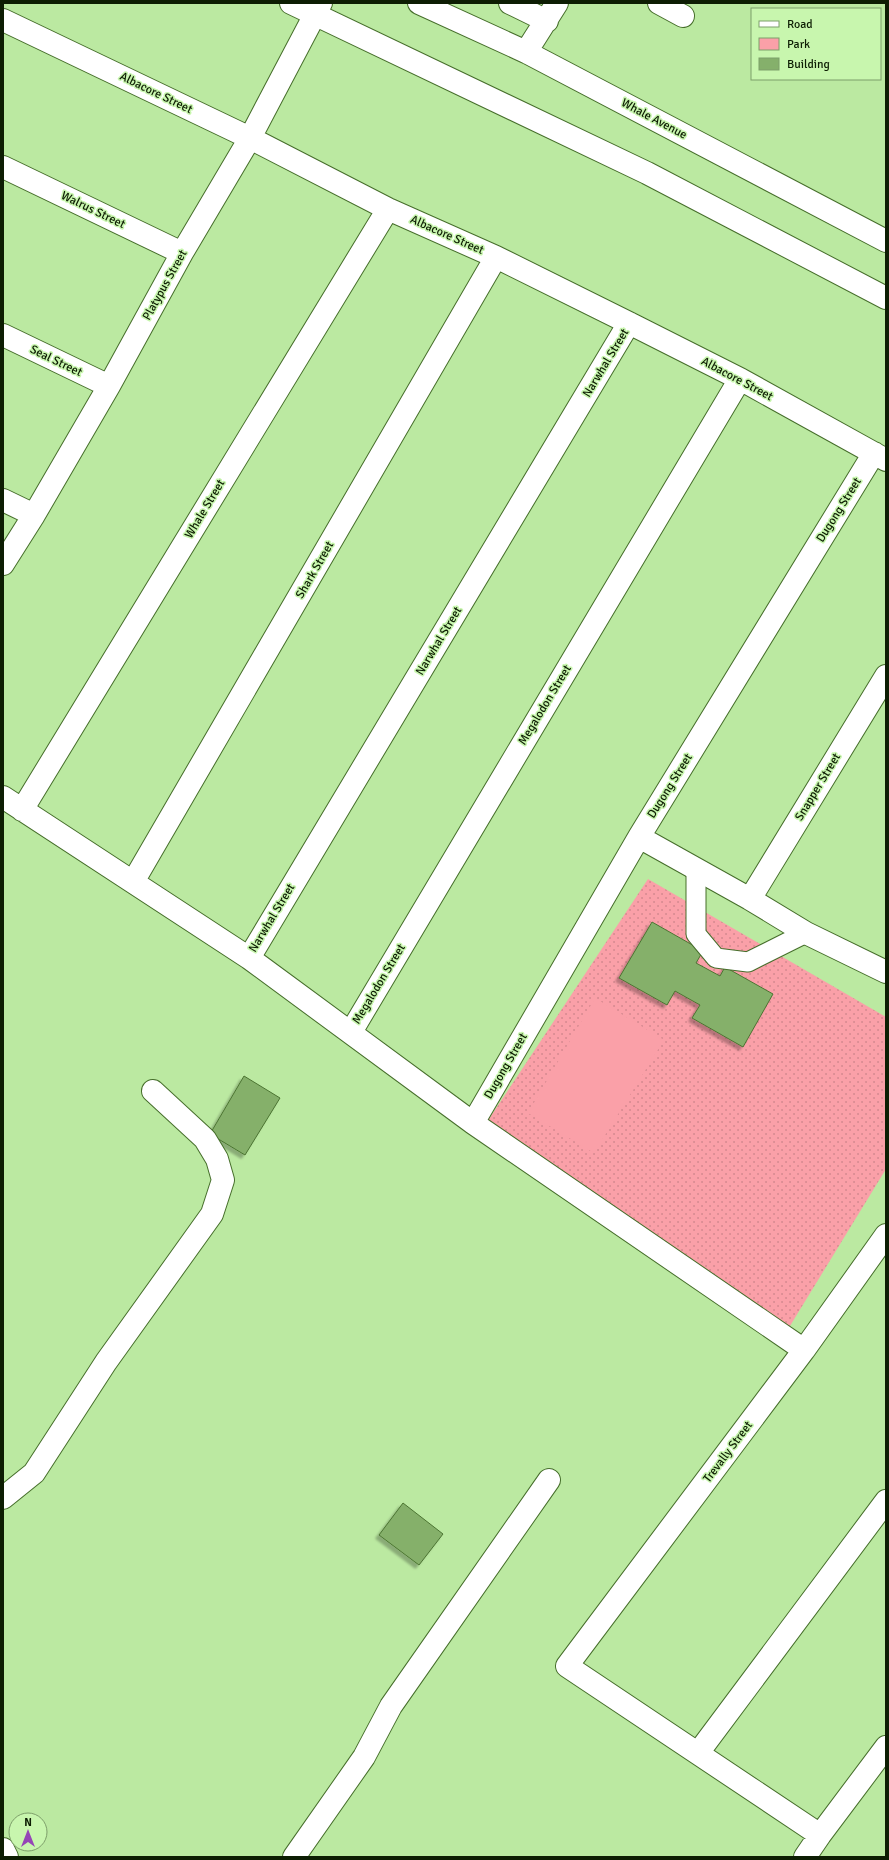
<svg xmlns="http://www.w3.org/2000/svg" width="889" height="1860" viewBox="0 0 889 1860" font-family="Signika,sans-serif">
<defs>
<pattern id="green-dots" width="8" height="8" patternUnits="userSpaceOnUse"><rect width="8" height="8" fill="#faa0a8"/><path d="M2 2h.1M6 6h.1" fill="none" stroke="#d5898f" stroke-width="1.8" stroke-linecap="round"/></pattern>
<filter id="shadow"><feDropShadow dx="-3.5" dy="3.5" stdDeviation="1" flood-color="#0004"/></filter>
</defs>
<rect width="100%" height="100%" fill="#bbe9a1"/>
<!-- green -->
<path fill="url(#green-dots)" d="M 648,879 L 886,1017 L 886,1169 L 782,1339 L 483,1128 Z"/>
<!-- pitch -->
<path fill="#faa0a8" d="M 595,998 L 664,1040 L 594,1153 L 528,1113 Z"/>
<!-- building -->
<path fill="#85b06b" stroke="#4c7432" filter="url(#shadow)" d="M 652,922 L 703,951 L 696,963 L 720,976 L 725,967 L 773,994 L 743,1047 L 692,1018 L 700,1005 L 675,991 L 667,1005 L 619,978 Z
M 244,1076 L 280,1098 L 245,1155 L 210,1134 Z
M 403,1503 L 443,1534 L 419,1565 L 379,1535 Z"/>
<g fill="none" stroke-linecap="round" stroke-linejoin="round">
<!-- lane casing -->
<g stroke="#466e2b" stroke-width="21">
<path id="lane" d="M 696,870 L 696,934 L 716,958 L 748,962 L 806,933"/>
</g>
<!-- street casing -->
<g stroke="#466e2b" stroke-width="24">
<path id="street" d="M 291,3 L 647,173 L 886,298
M 419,3 L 526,52 L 886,241
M 510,3 L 547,21
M 659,3 L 683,16
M 3,20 L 250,138 L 388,209 L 496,257 L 629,323 L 740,379 L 886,460
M 526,52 L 557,3
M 3,167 L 182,253
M 3,335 L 109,386
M 3,500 L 34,515
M 3,564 L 34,515 L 109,386 L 182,253 L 250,138 L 321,3
M 3,797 L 249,958 L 473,1123 L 804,1350
M 22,810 L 388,209
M 639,837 L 750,899 L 806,933 L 886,972
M 133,882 L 496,257
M 750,899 L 886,676
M 249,958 L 629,323
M 351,1032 L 740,379
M 473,1123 L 639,837 L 874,453
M 3,1498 L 34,1473 L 106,1362 L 212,1214 L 223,1180 L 217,1159 L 205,1139 L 153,1091
M 698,1753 L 886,1501
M 820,1835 L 567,1666 L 804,1350 L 886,1235
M 3,1849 L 7,1857
M 294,1857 L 364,1757 L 391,1706 L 549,1480
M 805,1857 L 820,1835 L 886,1747"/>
</g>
<!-- lane -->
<use href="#lane" stroke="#fff" stroke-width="19"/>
<!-- street -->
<use href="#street" stroke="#fff" stroke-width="22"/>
</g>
<g text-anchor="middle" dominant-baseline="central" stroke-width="3" stroke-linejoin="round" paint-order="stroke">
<!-- street labels -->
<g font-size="12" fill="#0d1d03" stroke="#c8f6ae">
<text transform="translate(156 93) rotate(26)">Albacore Street</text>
<text transform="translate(654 119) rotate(28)">Whale Avenue</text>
<text transform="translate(93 210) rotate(26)">Walrus Street</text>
<text transform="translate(447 235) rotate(24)">Albacore Street</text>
<text transform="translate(165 285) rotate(-61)">Platypus Street</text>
<text transform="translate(56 361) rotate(26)">Seal Street</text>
<text transform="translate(606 363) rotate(-59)">Narwhal Street</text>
<text transform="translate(737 379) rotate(28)">Albacore Street</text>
<text transform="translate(205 509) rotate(-59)">Whale Street</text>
<text transform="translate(839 510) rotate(-58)">Dugong Street</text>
<text transform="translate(315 570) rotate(-60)">Shark Street</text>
<text transform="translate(439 641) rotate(-59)">Narwhal Street</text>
<text transform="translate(545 705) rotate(-59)">Megalodon Street</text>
<text transform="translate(670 786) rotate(-58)">Dugong Street</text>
<text transform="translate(818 787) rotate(-59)">Snapper Street</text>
<text transform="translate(272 918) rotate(-59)">Narwhal Street</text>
<text transform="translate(379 984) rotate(-59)">Megalodon Street</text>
<text transform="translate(506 1066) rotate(-60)">Dugong Street</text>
<text transform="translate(728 1452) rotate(-53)">Trevally Street</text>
</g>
</g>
<!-- border -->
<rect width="889" height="1860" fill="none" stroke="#0d1d03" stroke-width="8"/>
<!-- legend -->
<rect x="751" y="8" width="130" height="72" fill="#c8f6ae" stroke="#7d9f6a"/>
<rect x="759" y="21" width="20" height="6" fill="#ffffff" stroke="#7d9f6a"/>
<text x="787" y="28" font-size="12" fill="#0d1d03">Road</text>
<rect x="759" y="38" width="20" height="12" fill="#faa0a8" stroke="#7d9f6a"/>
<text x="787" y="48" font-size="12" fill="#0d1d03">Park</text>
<rect x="759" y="58" width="20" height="12" fill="#85b06b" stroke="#7d9f6a"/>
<text x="787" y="68" font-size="12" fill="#0d1d03">Building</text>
<!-- north arrow -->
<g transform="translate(28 1832)"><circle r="19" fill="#c8f6ae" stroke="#7d9f6a"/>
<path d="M0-3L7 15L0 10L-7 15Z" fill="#9546b6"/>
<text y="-6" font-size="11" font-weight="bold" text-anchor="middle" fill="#0d1d03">N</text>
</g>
</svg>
